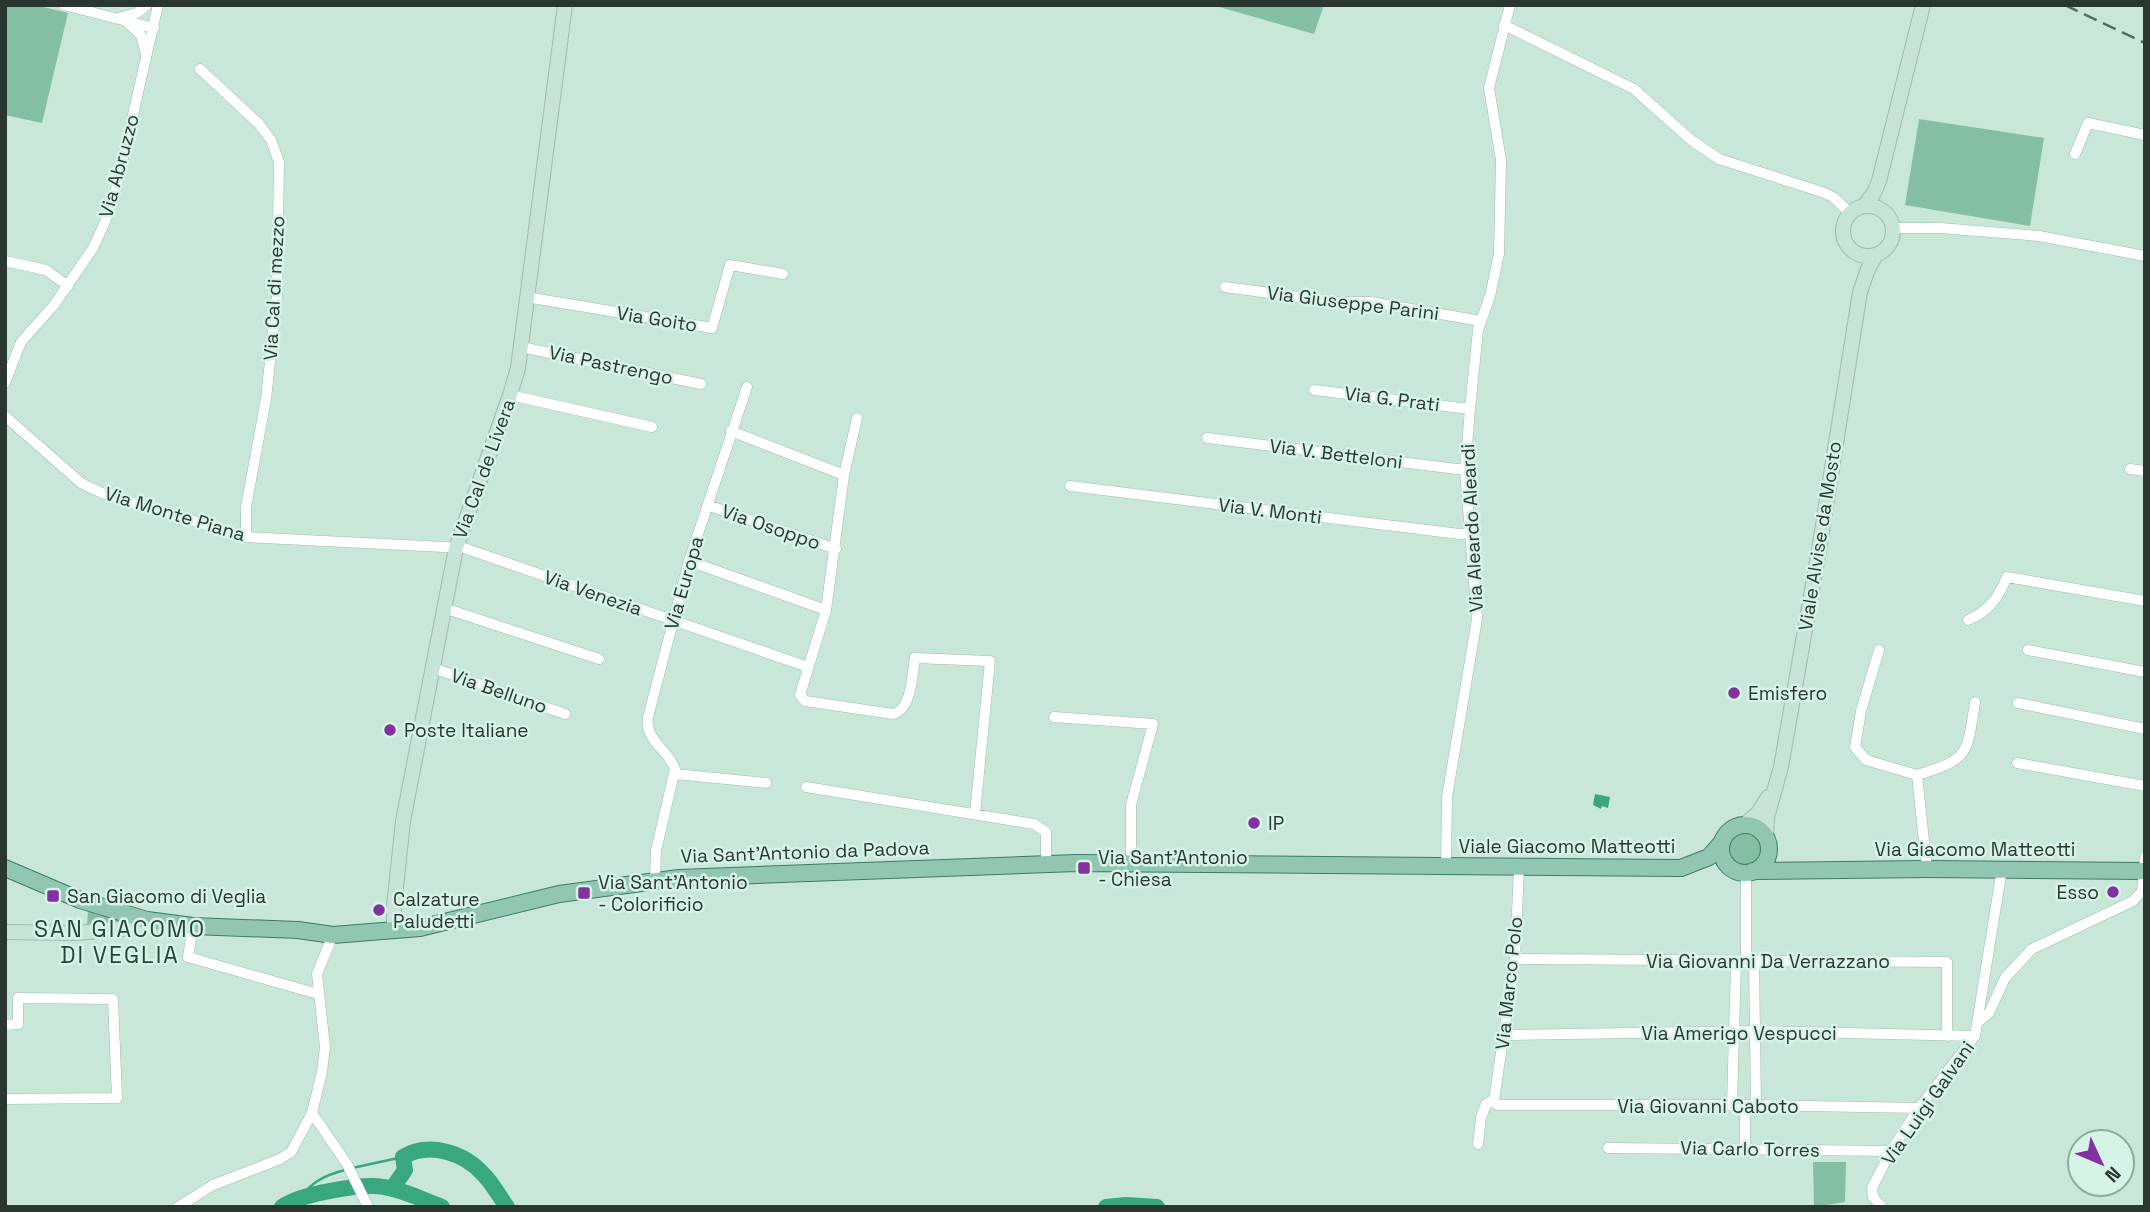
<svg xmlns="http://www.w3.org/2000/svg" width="2150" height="1212" viewBox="0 0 2150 1212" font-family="'Space Grotesk',sans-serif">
<rect width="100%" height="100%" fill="#c9e7d9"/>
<!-- green -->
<path fill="#84bfa5" d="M 5,5 L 35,5 L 68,13 L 42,123 L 5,115 Z
M 1212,5 L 1324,5 L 1314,34 Z
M 1919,119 L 2044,138 L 2030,226 L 1905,205 Z
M1726 849a19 19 0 1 1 38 0a19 19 0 1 1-38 0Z
M 88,910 L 118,920 L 118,925 L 87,926 Z
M 1813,1162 L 1846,1162 L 1845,1202 L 1814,1207 Z"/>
<!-- water -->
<path fill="#39a780" d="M 1595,794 L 1610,797 L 1608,808 L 1602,806 L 1601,809 L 1593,805 Z"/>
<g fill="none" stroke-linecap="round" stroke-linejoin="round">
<!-- stream -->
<path stroke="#39a780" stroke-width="2.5" d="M 352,1168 L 403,1157
M 302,1197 C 310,1182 329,1174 345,1170"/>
<!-- river -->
<path stroke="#39a780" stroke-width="16" d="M 392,1189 L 405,1170 L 403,1157 C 429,1141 465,1153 484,1175 C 493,1184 499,1196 507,1207
M 282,1207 C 300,1194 362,1183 384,1187 C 404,1190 423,1200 442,1207
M 1106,1207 L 1126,1205 L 1157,1207"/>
<!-- street casing -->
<g stroke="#9fbcae" stroke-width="11">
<path id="street" d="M 64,5 L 154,28
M 122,17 L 137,13 L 147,5
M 128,23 L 141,35 L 146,54
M 1504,25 L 1634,89 L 1691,140 L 1719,159 L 1822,192 L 1833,197 L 1850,213
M 200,69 L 259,124 L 271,140 L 279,162 L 277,295 L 266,399 L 246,507 L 246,537
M 2075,154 L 2088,123 L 2145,135
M 1894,228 L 1940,228 L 2039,236 L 2145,256
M 5,261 L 46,270 L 68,286
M 1225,287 L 1336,302 L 1371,302 L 1481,321
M 526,297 L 712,328 L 730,265 L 783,274
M 521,347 L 701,384
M 5,383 L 21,342 L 54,305 L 93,248 L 105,222 L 116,189 L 158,5
M 1314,390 L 1470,409
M 510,395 L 652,427
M 5,416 L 81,483 L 104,494 L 246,537 L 464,548 L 808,667
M 857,418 L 844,475 L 826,610 L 800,695 L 805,701 L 893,714 C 912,709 912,675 915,658 L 990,661 L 975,813
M 731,431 L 844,475
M 1207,438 L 1465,470
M 2130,469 L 2145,471
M 1070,486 L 1459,534 L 1470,533
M 707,505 L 836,549
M 689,561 L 826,610
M 444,608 L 599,659
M 1968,620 C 1989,611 1998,598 2007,577 L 2145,601
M 1879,650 L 1861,711 L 1855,747 L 1866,760 L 1917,775
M 2028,650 L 2145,672
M 433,668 L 565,714
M 2018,703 L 2145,729
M 1054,717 L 1153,724 L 1131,805 L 1131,863
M 2017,763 L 2145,786
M 675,774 L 766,783
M 806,787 L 1034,824 L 1046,832 L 1046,864
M 1446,866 L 1447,797 L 1477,619 L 1465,470 L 1470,409 L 1478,330 L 1490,296 L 1499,254 L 1501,160 L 1489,88 L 1510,5
M 1519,867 L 1515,959 L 1494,1100 L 1497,1105 L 1756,1105 L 1919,1108
M 1927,869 L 1917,775 C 1970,759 1967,754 1975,702
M 655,880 L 656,851 L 675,769 C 668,749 644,740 648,717 L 689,561 L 747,387
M 193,926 L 188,957 L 318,994
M 333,935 L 317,974 L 325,1047 L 322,1072 L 312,1113 L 347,1164 L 368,1207
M 1515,959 L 1947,962 L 1947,1036
M 1746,962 L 1746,873
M 1754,962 L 1756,1105
M 1977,1023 L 1989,1013 L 2005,978 L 2032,949 L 2133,901 L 2142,891 L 2145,857
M 5,1025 L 18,1024 L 18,998 L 113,999 L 117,1098 L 5,1099
M 1504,1035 L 1754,1031 L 1975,1036
M 1745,1105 L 1745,1149
M 1732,1106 L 1736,961
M 1478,1144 L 1481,1118 L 1486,1104 L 1494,1100
M 1608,1148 L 1891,1151
M 178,1207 L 213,1185 L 280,1159 L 291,1152 L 312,1113
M 1882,1207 L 1873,1197 L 1872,1188 L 1891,1151 L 1919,1108 L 1975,1036 L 2002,869"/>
</g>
<!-- secondary casing -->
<g stroke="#9fbcae" stroke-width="16">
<path id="secondary" d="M1843 231a25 25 0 1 1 50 0a25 25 0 1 1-50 0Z
M 1864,206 L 1874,193 L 1879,181 L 1923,5
M 1745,824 L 1758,813 L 1768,797
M 1766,836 L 1767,817 L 1781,767 L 1819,550 L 1860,292 L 1868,269 L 1876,255
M 394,931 L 394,906 L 403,821 L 456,548 L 510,395 L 518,368 L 565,5
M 5,932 L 77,933 L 164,925"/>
</g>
<!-- primary casing -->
<g stroke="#3d7c63" stroke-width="18">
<path id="primary" d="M1721 849a24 24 0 1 1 48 0a24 24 0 1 1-48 0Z
M 5,868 L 80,900 L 147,920 L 193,926 L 298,930 L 333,935 L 420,928 L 559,894 L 679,878 L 1076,863 L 1681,868 L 1709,857 L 1721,843
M 1753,871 L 1927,869 L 2145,871"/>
</g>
<!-- street -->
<use href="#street" stroke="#fff" stroke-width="10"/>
<!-- secondary -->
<use href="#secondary" stroke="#c8e3d8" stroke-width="14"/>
<!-- primary -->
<use href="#primary" stroke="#91c7b2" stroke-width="16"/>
<!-- rail -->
<path stroke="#596a62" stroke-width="2.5" stroke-dasharray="14 7" stroke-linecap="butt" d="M 2065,5 L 2145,43"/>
</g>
<!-- markers -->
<g fill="#8231a1" stroke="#d6f4e6" stroke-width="2.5">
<circle cx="1734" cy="693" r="7"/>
<circle cx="390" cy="730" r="7"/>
<circle cx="1254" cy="823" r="7"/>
<rect x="1077" y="861" width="14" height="14" rx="3.5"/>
<circle cx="2113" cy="892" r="7"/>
<rect x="577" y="886" width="14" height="14" rx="3.5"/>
<rect x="46" y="889" width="14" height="14" rx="3.5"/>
<circle cx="379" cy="910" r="7"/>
</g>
<g text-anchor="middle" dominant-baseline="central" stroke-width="5" stroke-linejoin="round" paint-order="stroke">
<!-- street labels -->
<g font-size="19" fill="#2a3630" stroke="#d6f4e6">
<text transform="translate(119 166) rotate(-75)">Via Abruzzo</text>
<text transform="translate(274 288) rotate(-87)">Via Cal di mezzo</text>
<text transform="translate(1353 303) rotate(7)">Via Giuseppe Parini</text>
<text transform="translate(657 319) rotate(9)">Via Goito</text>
<text transform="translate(611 365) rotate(12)">Via Pastrengo</text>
<text transform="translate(1392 399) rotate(7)">Via G. Prati</text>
<text transform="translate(1336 454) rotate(7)">Via V. Betteloni</text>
<text transform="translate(484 469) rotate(-70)">Via Cal de Livera</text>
<text transform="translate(1270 511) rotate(7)">Via V. Monti</text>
<text transform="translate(175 514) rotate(17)">Via Monte Piana</text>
<text transform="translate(771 527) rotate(19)">Via Osoppo</text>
<text transform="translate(1472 528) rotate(-93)">Via Aleardo Aleardi</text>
<text transform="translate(1820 536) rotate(-81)">Viale Alvise da Mosto</text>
<text transform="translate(684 583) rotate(-74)">Via Europa</text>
<text transform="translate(593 593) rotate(19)">Via Venezia</text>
<text transform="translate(499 691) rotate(19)">Via Belluno</text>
<text x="1567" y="846">Viale Giacomo Matteotti</text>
<text x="1975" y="849">Via Giacomo Matteotti</text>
<text transform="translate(805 852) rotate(-2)">Via Sant'Antonio da Padova</text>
<text x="1768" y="961">Via Giovanni Da Verrazzano</text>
<text transform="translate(1509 983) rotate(-84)">Via Marco Polo</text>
<text x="1739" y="1033">Via Amerigo Vespucci</text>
<text transform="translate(1928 1103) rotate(-55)">Via Luigi Galvani</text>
<text x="1708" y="1106">Via Giovanni Caboto</text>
<text transform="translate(1750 1149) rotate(1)">Via Carlo Torres</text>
</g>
<!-- poi labels -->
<g font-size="19" fill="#2a3630" stroke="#d6f4e6" text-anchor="start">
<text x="1748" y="693">Emisfero</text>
<text x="404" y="730">Poste Italiane</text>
<text x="1268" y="823">IP</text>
<text x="1098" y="857">Via Sant'Antonio<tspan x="1098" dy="22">- Chiesa</tspan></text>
<text x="598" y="882">Via Sant'Antonio<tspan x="598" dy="22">- Colorificio</tspan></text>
<text x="2099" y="892" text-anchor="end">Esso</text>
<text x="67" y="896">San Giacomo di Veglia</text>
<text x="393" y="899">Calzature<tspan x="393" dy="22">Paludetti</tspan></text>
</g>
<!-- quarter labels -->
<g font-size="23" letter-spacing="2" fill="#284237" stroke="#d6f4e6">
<text x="120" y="929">SAN GIACOMO<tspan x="120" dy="26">DI VEGLIA</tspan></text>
</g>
</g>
<!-- border -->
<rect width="2150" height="1212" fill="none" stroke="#2a3630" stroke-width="14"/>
<!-- north arrow -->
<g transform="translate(2101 1163) rotate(134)"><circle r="33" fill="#d6f4e6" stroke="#91a89d" stroke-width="2"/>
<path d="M0-5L12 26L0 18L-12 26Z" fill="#8231a1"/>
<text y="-10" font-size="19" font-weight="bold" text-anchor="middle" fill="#2a3630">N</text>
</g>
</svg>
